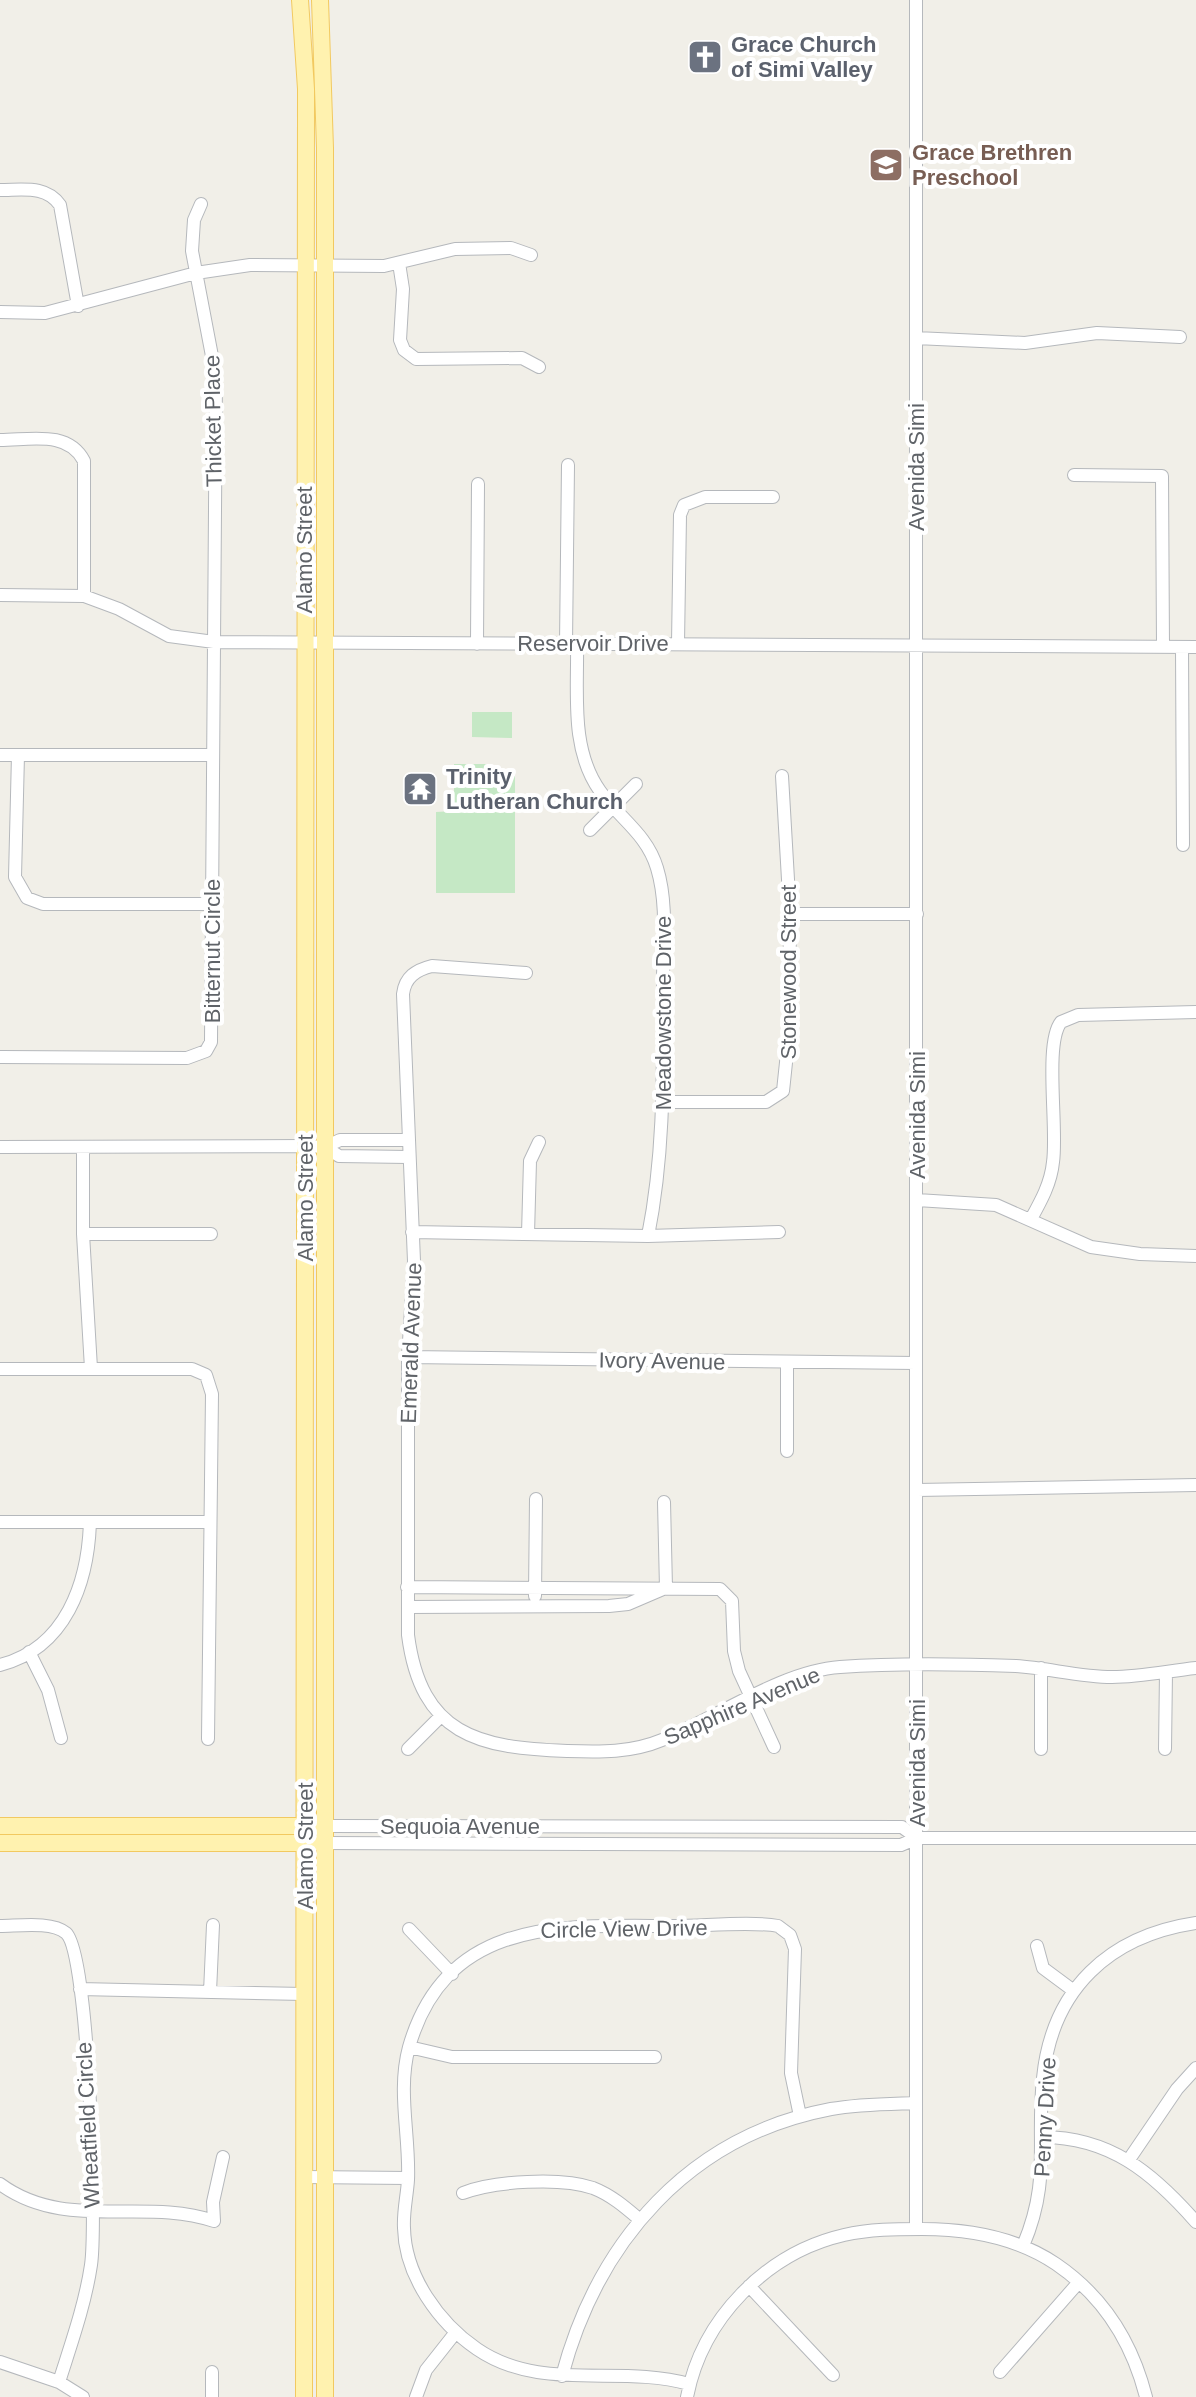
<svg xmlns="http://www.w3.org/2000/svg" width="1196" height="2397" viewBox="0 0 1196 2397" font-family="Helvetica,sans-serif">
<rect width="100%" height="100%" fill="#f1efe8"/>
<!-- green -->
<path fill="#c5e8c5" d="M 472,712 L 512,712 L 512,738 L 472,737 Z
M 454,764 L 487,764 L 487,776 L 515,776 L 515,893 L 436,893 L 436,812 L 454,811 Z"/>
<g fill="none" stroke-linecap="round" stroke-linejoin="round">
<!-- minor casing -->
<g stroke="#b5b8bc" stroke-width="14">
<path id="minor" d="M 0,190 C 23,190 46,185 60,205 L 78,306
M 399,263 L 403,289 L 400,340 L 404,350 L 416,359 L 522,358 L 539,367
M 0,312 L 45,313 L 196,273 L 250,265 L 384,266 L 455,249 L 511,248 L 531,255
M 916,338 L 1025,343 L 1097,333 L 1180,337
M 0,440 C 30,440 68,430 84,461 L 84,596
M 1074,475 L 1162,476 L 1163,646
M 0,595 L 84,596 L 119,609 L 169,636 L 214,642 L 1196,647
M 678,643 L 680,515 L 684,505 L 705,497 L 773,497
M 477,644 L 478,484
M 566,644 L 568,465
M 577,644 C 578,693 570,749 600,791 C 619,818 647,834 657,868 C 668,904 663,945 663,982 C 663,1068 665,1151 648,1236
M 1182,647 L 1183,845
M 0,755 L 211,755
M 18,755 L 15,877 L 27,898 L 43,904 L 211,904
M 590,830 L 636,784
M 790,914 L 917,914
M 526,973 L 432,966 C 416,970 405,977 403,994 L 414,1261 L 408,1357 L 408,1635 C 421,1735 478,1748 567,1751 C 600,1752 631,1753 662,1740 C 717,1718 782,1671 840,1667 C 897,1663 959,1664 1016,1666 C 1048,1668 1080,1677 1112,1677 C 1140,1677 1168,1671 1196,1668
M 0,1057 L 187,1058 L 206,1051 L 211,1042 L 216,377 L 192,251 L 194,220 L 201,204
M 663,1102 L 766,1102 L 783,1091 L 789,1034 L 790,914 L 782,776
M 0,1147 L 305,1146 L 325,1147 L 339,1156 L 408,1157
M 325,1147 L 340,1140 L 408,1140
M 83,1148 L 83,1234 L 91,1368
M 917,1200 L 996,1205 L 1091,1247 L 1140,1254 L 1196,1256
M 1031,1219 C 1041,1201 1051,1183 1053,1162 C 1058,1129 1044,1043 1061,1022 L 1078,1015 L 1196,1012
M 412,1232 L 648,1236 L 779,1232
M 83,1234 L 211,1234
M 528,1234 L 530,1161 L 539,1142
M 408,1357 L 916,1363
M 787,1364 L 787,1451
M 0,1369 L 192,1369 L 206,1375 L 212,1394 L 208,1739
M 917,1490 L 1196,1485
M 664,1502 L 666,1588
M 0,1522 L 210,1522
M 407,1587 L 720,1589 L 732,1601 L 734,1651 L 739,1671 L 774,1747
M 535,1596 L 536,1499
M 408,1607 L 609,1606 L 628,1604 L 663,1589
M 29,1652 L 48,1690 L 61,1738
M 0,1665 C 66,1648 88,1583 90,1522
M 408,1749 L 441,1716
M 1041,1749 L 1041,1668
M 1165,1749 L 1166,1672
M 323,1826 L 902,1827 L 917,1838
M 323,1843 L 901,1845 L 917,1838 L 1196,1838
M 0,1926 C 18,1926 52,1921 66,1933 C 89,1953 97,2224 91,2265 C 85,2305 71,2344 59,2382
M 409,1929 L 452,1974
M 1037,1946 L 1043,1968 L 1074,1991
M 80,1989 L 304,1994
M 210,1992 L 213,1925
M 409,2047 L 452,2057 L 655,2057
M 1042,2137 C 1110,2137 1153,2173 1196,2222
M 1128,2161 L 1177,2089 L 1196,2068
M 304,2177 L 408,2178
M 0,2184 C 65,2232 144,2197 214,2221 L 213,2202 L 223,2157
M 463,2193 C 494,2181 561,2177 593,2188 C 611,2195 625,2207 639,2219
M 916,2229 L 916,0
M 1023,2246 C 1051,2180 1036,2145 1043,2078 C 1052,1989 1109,1936 1196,1923
M 749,2286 L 833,2375
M 0,2362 L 59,2382 L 83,2397
M 212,2372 L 212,2397
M 1000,2372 L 1079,2282
M 562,2376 C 598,2241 689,2136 831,2109 C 859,2104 887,2104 916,2103
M 689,2384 C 619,2364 541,2393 477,2349 C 439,2323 405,2276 404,2228 C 403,2212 407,2196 408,2180 C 410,2136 397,2091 409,2047 C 447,1915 566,1926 675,1926 C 704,1926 753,1921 778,1926 L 790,1935 L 795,1949 L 791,2073 L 800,2116
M 416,2397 L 426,2370 L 456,2332
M 687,2397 C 702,2319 766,2253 844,2235 C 870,2229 896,2229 922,2229 C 970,2229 1016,2237 1056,2264 C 1103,2296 1132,2342 1146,2397"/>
</g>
<!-- major casing -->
<g stroke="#f2c960" stroke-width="18">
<path id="major" d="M 300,0 L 306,89 L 304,2397
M 320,0 L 325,148 L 325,2397
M 0,1826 L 313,1826
M 0,1843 L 313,1843"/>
</g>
<!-- minor -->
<use href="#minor" stroke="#fff" stroke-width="12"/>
<!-- major -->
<use href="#major" stroke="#fff2af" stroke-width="16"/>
</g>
<!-- icons -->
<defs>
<g id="church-square" transform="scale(1.8)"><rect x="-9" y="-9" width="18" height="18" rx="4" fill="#6b7280" stroke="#fff"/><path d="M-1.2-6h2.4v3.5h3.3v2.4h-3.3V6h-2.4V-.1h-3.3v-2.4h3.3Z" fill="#fff"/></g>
<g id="school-square" transform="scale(1.8)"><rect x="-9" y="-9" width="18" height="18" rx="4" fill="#8d6e63" stroke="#fff"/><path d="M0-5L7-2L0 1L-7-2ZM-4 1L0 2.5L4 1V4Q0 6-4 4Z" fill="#fff"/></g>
<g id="temple-square" transform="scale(1.8)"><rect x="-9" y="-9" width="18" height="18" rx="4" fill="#6b7280" stroke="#fff"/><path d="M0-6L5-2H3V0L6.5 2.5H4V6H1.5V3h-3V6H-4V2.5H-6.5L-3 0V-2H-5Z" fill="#fff"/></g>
</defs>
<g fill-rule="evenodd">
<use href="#church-square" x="705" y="57"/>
<use href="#school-square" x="886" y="165"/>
<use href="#temple-square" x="420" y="789"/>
</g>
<g text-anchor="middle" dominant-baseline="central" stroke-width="8" stroke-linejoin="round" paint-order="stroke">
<!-- worship labels -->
<g font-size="22" font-weight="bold" fill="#5b616d" stroke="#fff" text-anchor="start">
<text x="731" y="44">Grace Church<tspan x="731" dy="25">of Simi Valley</tspan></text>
<text x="446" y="776">Trinity<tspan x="446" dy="25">Lutheran Church</tspan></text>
</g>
<!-- education labels -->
<g font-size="22" font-weight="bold" fill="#785e54" stroke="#fff" text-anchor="start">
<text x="912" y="152">Grace Brethren<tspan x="912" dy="25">Preschool</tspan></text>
</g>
<!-- street labels -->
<g font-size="22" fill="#5f6368" stroke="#fff">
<text transform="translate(213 421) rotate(-91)">Thicket Place</text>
<text transform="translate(916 467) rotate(-90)">Avenida Simi</text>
<text transform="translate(304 550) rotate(-90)">Alamo Street</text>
<text x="593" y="643">Reservoir Drive</text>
<text transform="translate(212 951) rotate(-90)">Bitternut Circle</text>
<text transform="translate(788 972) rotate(-90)">Stonewood Street</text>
<text transform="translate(663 1013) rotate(-90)">Meadowstone Drive</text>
<text transform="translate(917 1115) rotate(-90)">Avenida Simi</text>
<text transform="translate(305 1198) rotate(-90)">Alamo Street</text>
<text transform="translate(411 1343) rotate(-88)">Emerald Avenue</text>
<text transform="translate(662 1361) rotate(1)">Ivory Avenue</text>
<text transform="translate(742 1706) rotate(-23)">Sapphire Avenue</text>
<text transform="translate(917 1763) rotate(-90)">Avenida Simi</text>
<text x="460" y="1826">Sequoia Avenue</text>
<text transform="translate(305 1846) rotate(-90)">Alamo Street</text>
<text transform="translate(624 1929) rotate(-1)">Circle View Drive</text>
<text transform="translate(1045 2117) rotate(-87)">Penny Drive</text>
<text transform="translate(88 2125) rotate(-93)">Wheatfield Circle</text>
</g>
</g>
</svg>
